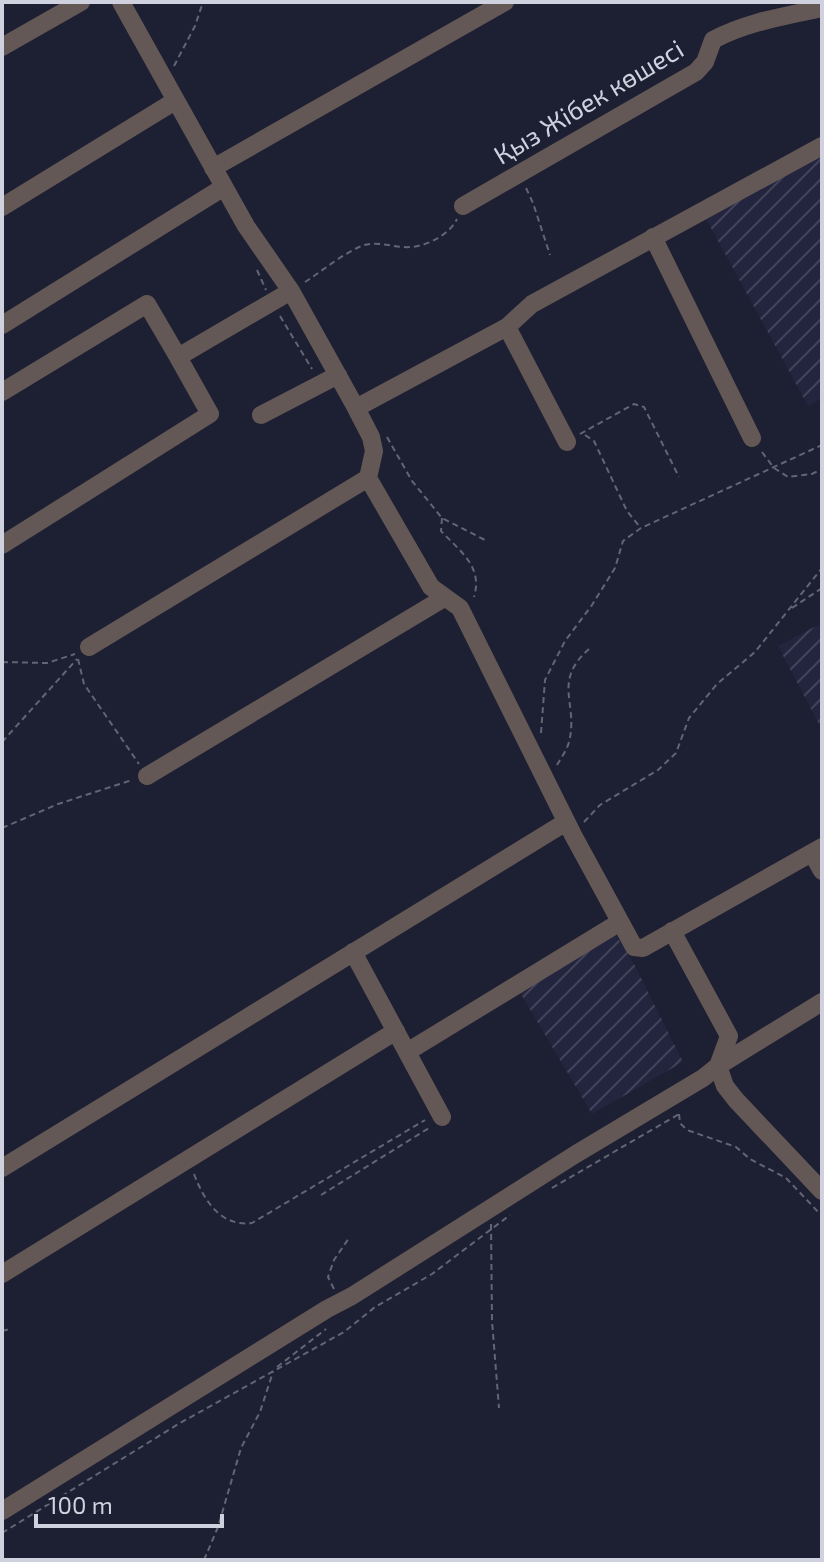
<svg xmlns="http://www.w3.org/2000/svg" width="824" height="1562" viewBox="0 0 824 1562" font-family="'Exo 2',sans-serif">
<defs>
<pattern id="industrial-furrows" width="10" height="10" patternUnits="userSpaceOnUse" patternTransform="scale(2)"><rect width="10" height="10" fill="#23243e"/><path d="M-1 1l2-2M0 10L10 0M9 11l2-2" fill="none" stroke="#424359"/></pattern>
</defs>
<rect width="100%" height="100%" fill="#1d1f32"/>
<!-- industrial -->
<path fill="url(#industrial-furrows)" d="M 822,155 L 822,398 L 808,406 L 705,217 Z
M 822,623 L 822,730 L 778,646 Z
M 615,934 L 633,962 L 683,1062 L 592,1114 L 519,991 Z"/>
<g fill="none" stroke-linecap="round" stroke-linejoin="round">
<!-- path -->
<path stroke="#636576" stroke-width="2" stroke-dasharray="6 4" stroke-linecap="butt" d="M 174,66 L 195,26 L 203,2
M 526,188 L 533,203 L 550,255
M 257,270 L 266,290
M 305,282 C 322,271 340,256 359,247 C 374,240 387,246 403,247 C 422,249 449,236 457,219
M 280,316 L 312,369
M 580,434 L 634,404 L 644,407 L 679,477
M 585,435 L 594,441 L 627,511 L 640,527
M 387,437 L 412,481 L 442,518 L 485,540
M 762,452 L 774,468 L 788,477 L 812,474 L 822,469
M 442,518 L 441,531 C 461,552 483,567 474,597
M 792,608 L 822,588
M 78,659 L 84,684 L 139,764
M 2,662 L 47,663 L 75,654
M 541,733 L 545,680 L 565,641 L 592,605 L 615,568 L 623,541 L 641,528 L 822,445
M 2,742 L 77,659
M 557,765 C 561,758 567,750 569,742 C 579,703 551,682 590,648
M 584,822 L 600,805 L 658,770 L 676,753 L 689,718 L 717,684 L 755,652 L 822,568
M 2,828 L 58,804 L 132,780
M 679,1114 L 680,1123 L 687,1130 L 736,1147 L 750,1159 L 786,1178 L 822,1216
M 194,1174 C 204,1200 220,1227 252,1223 L 425,1120
M 552,1188 L 679,1114
M 321,1195 L 429,1128
M 491,1224 L 492,1321 L 499,1408
M 334,1289 L 328,1277 L 334,1260 L 349,1238
M 2,1331 L 10,1329
M 277,1367 L 326,1329
M 2,1533 L 180,1423 L 344,1332 L 375,1307 L 432,1274 L 510,1215
M 204,1560 L 218,1527 L 241,1448 L 260,1412 L 273,1372"/>
<!-- minor -->
<path stroke="#645856" stroke-width="18" d="M 121,2 L 246,226 L 291,291 L 356,408 L 371,437 L 374,451 L 368,478 L 431,587 L 460,608 L 573,835 L 634,947 L 643,948 L 822,847
M 2,47 L 81,2
M 213,168 L 505,2
M 463,206 L 696,72 L 705,62 L 713,40 C 747,22 785,16 822,8
M 2,207 L 175,101
M 653,237 L 752,438
M 2,325 L 224,187
M 507,327 L 567,442
M 2,392 L 147,304 L 178,357
M 356,408 L 507,327 L 532,304 L 822,146
M 261,415 L 338,375
M 2,545 L 210,414 L 178,357 L 291,291
M 89,647 L 368,478
M 147,776 L 444,598
M 812,853 L 822,871
M 353,952 L 442,1117
M 822,1002 L 718,1066 L 725,1086 L 736,1100 L 822,1191
M 407,1052 L 620,922
M 2,1168 L 566,822
M 2,1274 L 396,1031
M 2,1511 L 327,1309 L 352,1296 L 576,1154 L 703,1078 L 718,1066 L 729,1036 L 672,931"/>
</g>
<g text-anchor="middle" dominant-baseline="central" stroke-width="6" stroke-linejoin="round" paint-order="stroke">
<!-- street labels -->
<g font-size="26" fill="#cfd1de" stroke="#1d1f32">
<text transform="translate(588 101) rotate(-31)">Қыз Жібек көшесі</text>
</g>
</g>
<!-- border -->
<rect width="824" height="1562" fill="none" stroke="#cfd1de" stroke-width="8"/>
<!-- scale -->
<path d="M36 1514v12h186v-12" fill="none" stroke="#cfd1de" stroke-width="4"/>
<text x="48" y="1514" font-size="24" fill="#cfd1de" stroke="#1d1f32" stroke-width="6" paint-order="stroke">100 m</text>
</svg>
